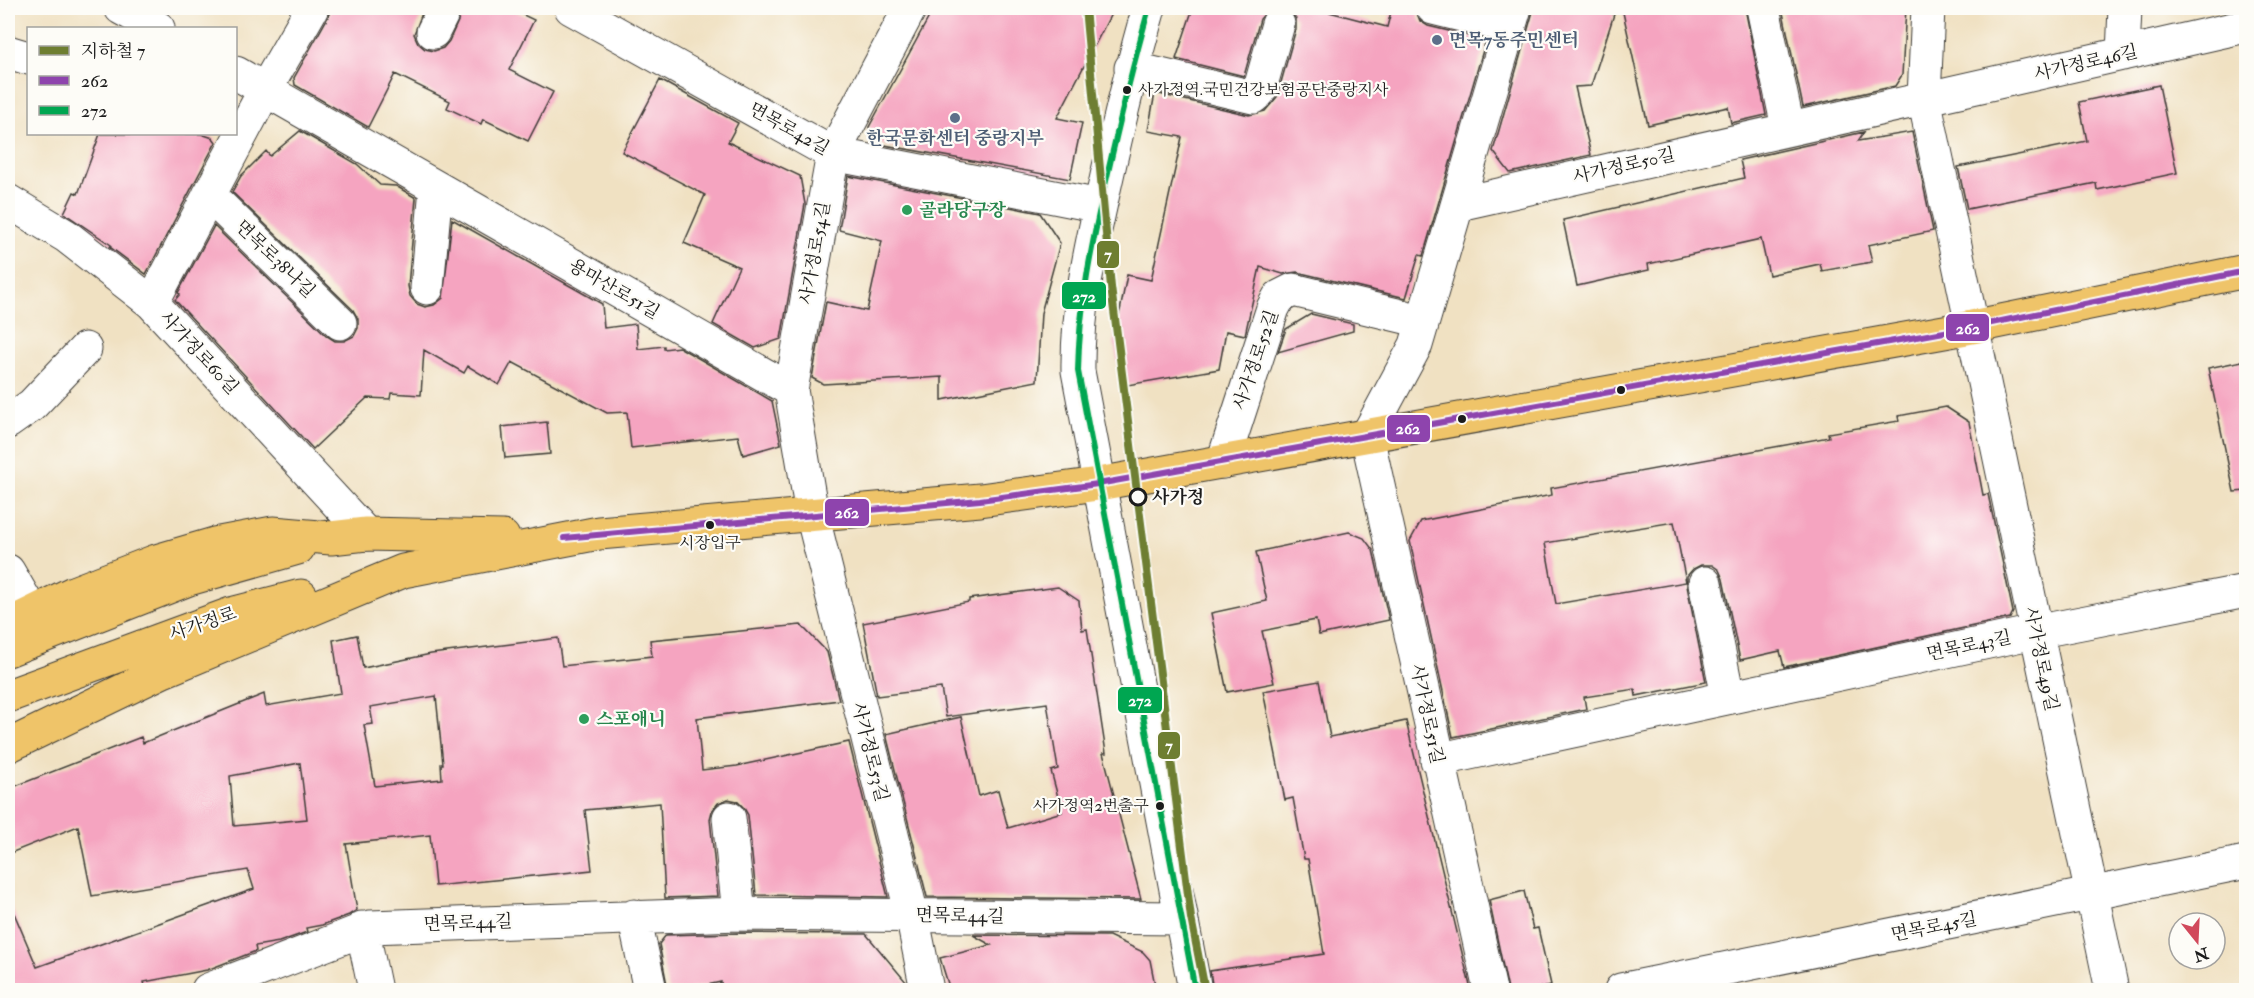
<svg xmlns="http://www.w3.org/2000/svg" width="2254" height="998" viewBox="0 0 2254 998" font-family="'IM FELL Double Pica','Noto Serif KR',serif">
<rect width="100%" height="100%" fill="#fdfcf7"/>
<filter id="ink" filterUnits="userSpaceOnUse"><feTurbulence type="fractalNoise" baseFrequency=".0167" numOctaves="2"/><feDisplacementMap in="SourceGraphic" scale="12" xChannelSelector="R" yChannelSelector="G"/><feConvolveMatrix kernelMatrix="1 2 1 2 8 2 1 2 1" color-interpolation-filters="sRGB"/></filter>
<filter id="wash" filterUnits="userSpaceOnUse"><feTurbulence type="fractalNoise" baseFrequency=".008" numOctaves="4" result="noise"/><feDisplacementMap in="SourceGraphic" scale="24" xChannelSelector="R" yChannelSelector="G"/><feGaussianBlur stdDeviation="1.35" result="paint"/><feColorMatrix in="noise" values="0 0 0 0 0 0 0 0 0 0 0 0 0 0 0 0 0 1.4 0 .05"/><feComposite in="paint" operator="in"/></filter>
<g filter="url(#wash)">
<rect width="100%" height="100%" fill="#f0e1c2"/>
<g id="blocks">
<!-- building -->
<path fill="#f5a4c0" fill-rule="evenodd" d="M 331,8 L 424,8 L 414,34 L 418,43 L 425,49 L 434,51 L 443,48 L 449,41 L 464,8 L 509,8 L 534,20 L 509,70 L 553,92 L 528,141 L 483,119 L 481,124 L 447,108 L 450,101 L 395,74 L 368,127 L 295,85 L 294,78 L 328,17 Z
M 934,8 L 1114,8 L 1057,118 L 1082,123 L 1070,179 L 874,143 L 869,127 Z
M 1193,8 L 1270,8 L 1260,19 L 1244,76 L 1176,59 Z
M 1286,8 L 1314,8 L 1387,27 L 1392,8 L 1415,8 L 1420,21 L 1428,26 L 1486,40 L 1423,256 L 1419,255 L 1406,298 L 1297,272 L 1283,274 L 1260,267 L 1245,335 L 1226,331 L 1219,369 L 1122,386 L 1114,342 L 1127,275 L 1151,280 L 1182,137 L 1148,131 L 1155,93 L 1249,115 L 1265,111 L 1277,97 L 1296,29 L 1296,19 Z
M 1534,8 L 1616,8 L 1591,86 L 1575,87 L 1591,155 L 1510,173 L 1493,151 Z
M 1622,8 L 1745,8 L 1766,115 L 1731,123 L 1728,107 L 1648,125 Z
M 1782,8 L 1906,8 L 1902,75 L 1895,86 L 1803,107 Z
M 660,80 L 738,123 L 728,142 L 800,176 L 805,204 L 781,339 L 755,348 L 713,324 L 739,267 L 684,243 L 705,195 L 622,152 Z
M 2159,85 L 2177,173 L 2097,190 L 2096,183 L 1967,209 L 1958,167 L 2087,141 L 2079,102 Z
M 300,131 L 357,164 L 380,185 L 396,186 L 416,198 L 408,286 L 410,296 L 417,304 L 425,307 L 434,305 L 443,298 L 452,219 L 602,304 L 604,328 L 636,324 L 638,349 L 664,346 L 664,349 L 679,347 L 772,401 L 781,444 L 743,455 L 738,436 L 631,448 L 627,412 L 607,413 L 512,362 L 499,385 L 468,366 L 464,373 L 424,350 L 421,395 L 391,393 L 390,399 L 367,398 L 313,449 L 175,300 L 180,294 L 178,293 L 214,226 L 327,336 L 335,341 L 344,341 L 354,336 L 358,328 L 358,319 L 353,310 L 232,192 L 241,176 L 266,151 L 270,156 Z
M 1864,132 L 1858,141 L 1912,132 L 1933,231 L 1868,245 L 1872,262 L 1822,271 L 1820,264 L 1769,275 L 1761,239 L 1648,264 L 1649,270 L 1577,286 L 1563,220 L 1744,178 L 1740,160 Z
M 100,134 L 201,134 L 213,138 L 216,142 L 146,274 L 110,247 L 111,245 L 64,213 L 74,192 L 78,194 Z
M 848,176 L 1040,213 L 1060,243 L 1041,313 L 1037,381 L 942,400 L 942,377 L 823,384 L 812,378 L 826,302 L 867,311 L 882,241 L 839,230 Z
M 1311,314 L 1353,324 L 1353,331 L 1278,352 L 1286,329 Z
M 2247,360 L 2247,491 L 2234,492 L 2208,368 Z
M 1946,407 L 1969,422 L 1983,495 L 1988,494 L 2013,612 L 2010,618 L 1784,667 L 1780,651 L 1740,660 L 1723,579 L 1719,570 L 1712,565 L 1701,565 L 1693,569 L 1687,576 L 1687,586 L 1706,682 L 1636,696 L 1635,689 L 1584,697 L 1586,709 L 1453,737 L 1410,541 L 1421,521 L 1552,495 L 1551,488 L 1829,437 L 1828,433 L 1899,421 L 1898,416 ZM 1674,522 L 1686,582 L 1556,604 L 1545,543 Z
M 547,422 L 550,454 L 505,458 L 502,427 Z
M 1349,532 L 1364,538 L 1373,550 L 1389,620 L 1319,635 L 1316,620 L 1262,631 L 1274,683 L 1227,692 L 1211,613 L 1267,601 L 1256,552 Z
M 1058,587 L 1079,601 L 1082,630 L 1087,629 L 1106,753 L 1103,753 L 1141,899 L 927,897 L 886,734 L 961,717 L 979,796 L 998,790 L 1008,828 L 1062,812 L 1051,771 L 1058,769 L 1047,703 L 946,717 L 941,688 L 877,696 L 863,623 L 969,602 L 969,599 Z
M 801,625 L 827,652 L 839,700 L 697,718 L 702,770 L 737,766 L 849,742 L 888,897 L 756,895 L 748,815 L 744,808 L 737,801 L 728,799 L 718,803 L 712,811 L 710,819 L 718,896 L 665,898 L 660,803 L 585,810 L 592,870 L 435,886 L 430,835 L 346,844 L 357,910 L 349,915 L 322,925 L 306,928 L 307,932 L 279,942 L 255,946 L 256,951 L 207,970 L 144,982 L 146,990 L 8,990 L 8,899 L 37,967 L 254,889 L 248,870 L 92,896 L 78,826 L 8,854 L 8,789 L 141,737 L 143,743 L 264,694 L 266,706 L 341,693 L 333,640 L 357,635 L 363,668 L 431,654 L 558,638 L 562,666 L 652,656 L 650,640 ZM 436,696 L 443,764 L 441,764 L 442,779 L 375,786 L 364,725 L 373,724 L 370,707 ZM 300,763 L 307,819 L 234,826 L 230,776 Z
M 1319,681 L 1330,737 L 1406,721 L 1471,990 L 1213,990 L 1210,971 L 1324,954 L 1308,859 L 1304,859 L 1293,798 L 1285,800 L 1263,691 Z
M 1524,891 L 1533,929 L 1538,928 L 1551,985 L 1529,990 L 1508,990 L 1489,900 Z
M 739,933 L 866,934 L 907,983 L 908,990 L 847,990 L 846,985 L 722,990 L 721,982 L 685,990 L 668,990 L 659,944 L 666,935 Z
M 973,935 L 1109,936 L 1143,952 L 1150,960 L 1156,990 L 1043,988 L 1044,990 L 950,990 L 940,958 L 991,945 Z"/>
</g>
</g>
<g filter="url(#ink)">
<use href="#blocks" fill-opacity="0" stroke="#3c3a35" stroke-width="1.5"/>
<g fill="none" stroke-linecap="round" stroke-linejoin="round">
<!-- minor casing -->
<g stroke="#3c3a35" stroke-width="35">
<path id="minor" d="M 121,8 L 158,28
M 571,8 L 833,154 L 1100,206
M 910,8 L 833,154 L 791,390 L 812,514 L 912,915 L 927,990
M 1149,8 C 1132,66 1118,126 1105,185 C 1091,247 1077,307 1078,371 L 1195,990
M 1433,8 L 1510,27
M 1763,8 L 1788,128
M 1928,8 L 1924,98 L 2112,990
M 433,32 L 445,8
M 8,52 L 28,58
M 2123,54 L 2125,8
M 1131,68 L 1253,97 L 1259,92 L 1278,24
M 236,73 L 791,390
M 209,195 L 340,323
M 8,201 L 66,236 L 152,303 L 366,534
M 1459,204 L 2246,26
M 427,288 L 436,188
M 152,303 L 265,90 L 312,8
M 8,422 L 32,405 L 85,349
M 1223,462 L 1273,308 L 1279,297 L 1293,290 L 1422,321
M 8,571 L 33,614
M 1705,583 L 1728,697
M 1437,760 L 2035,632 L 2246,591
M 729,818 L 739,914
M 634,916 L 650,990
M 362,928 L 375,990
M 208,990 L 370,927 L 739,914 L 1181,918
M 1490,990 L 1367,436 L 1416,345 L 1515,8
M 1621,990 L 2246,862"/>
</g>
<!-- major casing -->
<g stroke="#3c3a35" stroke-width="35">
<path id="major" d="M 8,625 L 73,593 L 156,561 L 214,544 L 273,533 L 331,538 L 366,534 L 503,537
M 8,650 L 189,579 L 298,548
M 8,696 L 231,614 L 301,596
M 8,746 L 163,671 L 403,571 L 599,533 L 980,500 L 1098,484 L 1972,327 L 2246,271"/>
</g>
<!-- minor -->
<use href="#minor" stroke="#fff" stroke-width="33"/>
<!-- major -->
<use href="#major" stroke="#efc469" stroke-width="33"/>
<!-- bus-1 casing -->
<g stroke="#fdfcf7" stroke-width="10">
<path id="bus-1" d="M 564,538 L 980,500 L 1098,484 L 1972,327 L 2246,271"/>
</g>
<!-- bus-2 casing -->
<g stroke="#fdfcf7" stroke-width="10">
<path id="bus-2" d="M 1149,8 C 1133,65 1119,123 1106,181 C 1092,244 1079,306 1078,371 L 1195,990"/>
</g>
<!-- bus-1 -->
<use href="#bus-1" stroke="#8e44ad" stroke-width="6"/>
<!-- bus-2 -->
<use href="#bus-2" stroke="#00a651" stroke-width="6"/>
<!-- metro-1 casing -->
<g stroke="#fdfcf7" stroke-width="12">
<path id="metro-1" d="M 1085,8 L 1111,287 L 1191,918 L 1205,990"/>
</g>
<!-- metro-1 -->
<use href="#metro-1" stroke="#6e7e31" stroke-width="8"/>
</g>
</g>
<!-- markers -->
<g fill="#5c6f8a" stroke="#fdfcf7" stroke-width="2">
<circle cx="1437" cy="40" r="6"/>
<circle cx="955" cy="118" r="6"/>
</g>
<g fill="#1c1c1c" stroke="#fdfcf7" stroke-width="2">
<circle cx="1127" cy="90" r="5"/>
<circle cx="1621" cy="390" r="5"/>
<circle cx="1462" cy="419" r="5"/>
<circle cx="710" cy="525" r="5"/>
<circle cx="1160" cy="806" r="5"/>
</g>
<g fill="#2e9e5b" stroke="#fdfcf7" stroke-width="2">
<circle cx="907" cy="210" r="6"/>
<circle cx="584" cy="719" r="6"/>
</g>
<circle fill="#fdfcf7" stroke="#1c1c1c" stroke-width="3" cx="1138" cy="497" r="8"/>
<g text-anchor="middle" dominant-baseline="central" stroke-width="4.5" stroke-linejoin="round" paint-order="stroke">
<!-- bus labels -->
<g font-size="16" fill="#1c1c1c" stroke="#fdfcf7" text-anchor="start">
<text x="1138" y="90">사가정역.국민건강보험공단중랑지사</text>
<text x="710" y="543" text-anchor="middle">시장입구</text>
<text x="1149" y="806" text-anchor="end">사가정역2번출구</text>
</g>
<!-- service labels -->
<g font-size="18" font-weight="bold" fill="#4e5e75" stroke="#fdfcf7" text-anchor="start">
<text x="1449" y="40">면목7동주민센터</text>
<text x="955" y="138" text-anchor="middle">한국문화센터 중랑지부</text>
</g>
<!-- street labels -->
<g font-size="18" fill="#1c1c1c" stroke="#fdfcf7">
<text transform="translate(2086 63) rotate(-13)">사가정로46길</text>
<text transform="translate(789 129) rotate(29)">면목로42길</text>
<text transform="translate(1624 166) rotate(-13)">사가정로50길</text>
<text transform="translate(815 253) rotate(-80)">사가정로54길</text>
<text transform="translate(275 259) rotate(44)">면목로38나길</text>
<text transform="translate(614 289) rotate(30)">용마산로51길</text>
<text transform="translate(199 353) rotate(47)">사가정로60길</text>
<text transform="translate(1256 360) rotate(-71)">사가정로52길</text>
<text transform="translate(203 624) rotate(-19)">사가정로</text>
<text transform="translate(1969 646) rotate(-12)">면목로43길</text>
<text transform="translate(2041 659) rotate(78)">사가정로49길</text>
<text transform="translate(1427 714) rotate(78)">사가정로51길</text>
<text transform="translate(870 752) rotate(76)">사가정로53길</text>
<text transform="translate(960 916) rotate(1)">면목로44길</text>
<text transform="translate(468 923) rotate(-2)">면목로44길</text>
<text transform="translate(1934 927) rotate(-11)">면목로45길</text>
</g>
<!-- leisure labels -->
<g font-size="18" font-weight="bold" fill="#27864d" stroke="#fdfcf7" text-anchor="start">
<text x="919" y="210">골라당구장</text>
<text x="596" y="719">스포애니</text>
</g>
<!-- stop labels -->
<g font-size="18" font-weight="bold" fill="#1c1c1c" stroke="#fdfcf7" text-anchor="start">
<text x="1152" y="497">사가정</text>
</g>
</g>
<g stroke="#fdfcf7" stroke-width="2">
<rect x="1096" y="240" width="24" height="29" rx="6" fill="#6e7e31"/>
<rect x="1061" y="281" width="46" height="29" rx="6" fill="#00a651"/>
<rect x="1945" y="313" width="45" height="29" rx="6" fill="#8e44ad"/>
<rect x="1386" y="414" width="45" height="29" rx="6" fill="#8e44ad"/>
<rect x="824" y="498" width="46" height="29" rx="6" fill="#8e44ad"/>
<rect x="1117" y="686" width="46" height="28" rx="6" fill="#00a651"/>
<rect x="1157" y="731" width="24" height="29" rx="6" fill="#6e7e31"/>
</g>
<g font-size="16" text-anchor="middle" font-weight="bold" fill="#fff">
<text x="1108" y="260">7</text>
<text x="1084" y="302">272</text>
<text x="1968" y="334">262</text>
<text x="1408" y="434">262</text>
<text x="847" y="518">262</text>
<text x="1140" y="706">272</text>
<text x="1169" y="751">7</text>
</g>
<!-- margin -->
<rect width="2254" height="998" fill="none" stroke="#fdfcf7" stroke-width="30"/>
<!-- legend -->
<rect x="27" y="27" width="210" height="108" fill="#fdfcf7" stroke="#a3a29f" stroke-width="1.5"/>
<rect x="39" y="46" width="30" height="9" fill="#6e7e31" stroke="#a3a29f" stroke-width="1.5"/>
<text x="81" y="57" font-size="18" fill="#1c1c1c">지하철 7</text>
<rect x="39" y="76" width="30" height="9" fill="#8e44ad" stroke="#a3a29f" stroke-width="1.5"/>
<text x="81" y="87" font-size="18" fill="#1c1c1c">262</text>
<rect x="39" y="106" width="30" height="9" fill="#00a651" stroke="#a3a29f" stroke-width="1.5"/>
<text x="81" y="117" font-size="18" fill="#1c1c1c">272</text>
<!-- north arrow -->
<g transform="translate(2197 941) rotate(162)"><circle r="28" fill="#fdfcf7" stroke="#a3a29f" stroke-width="1.5"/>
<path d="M0-4.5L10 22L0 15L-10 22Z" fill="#d1495b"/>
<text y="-9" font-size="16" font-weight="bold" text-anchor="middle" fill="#1c1c1c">N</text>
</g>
</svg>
